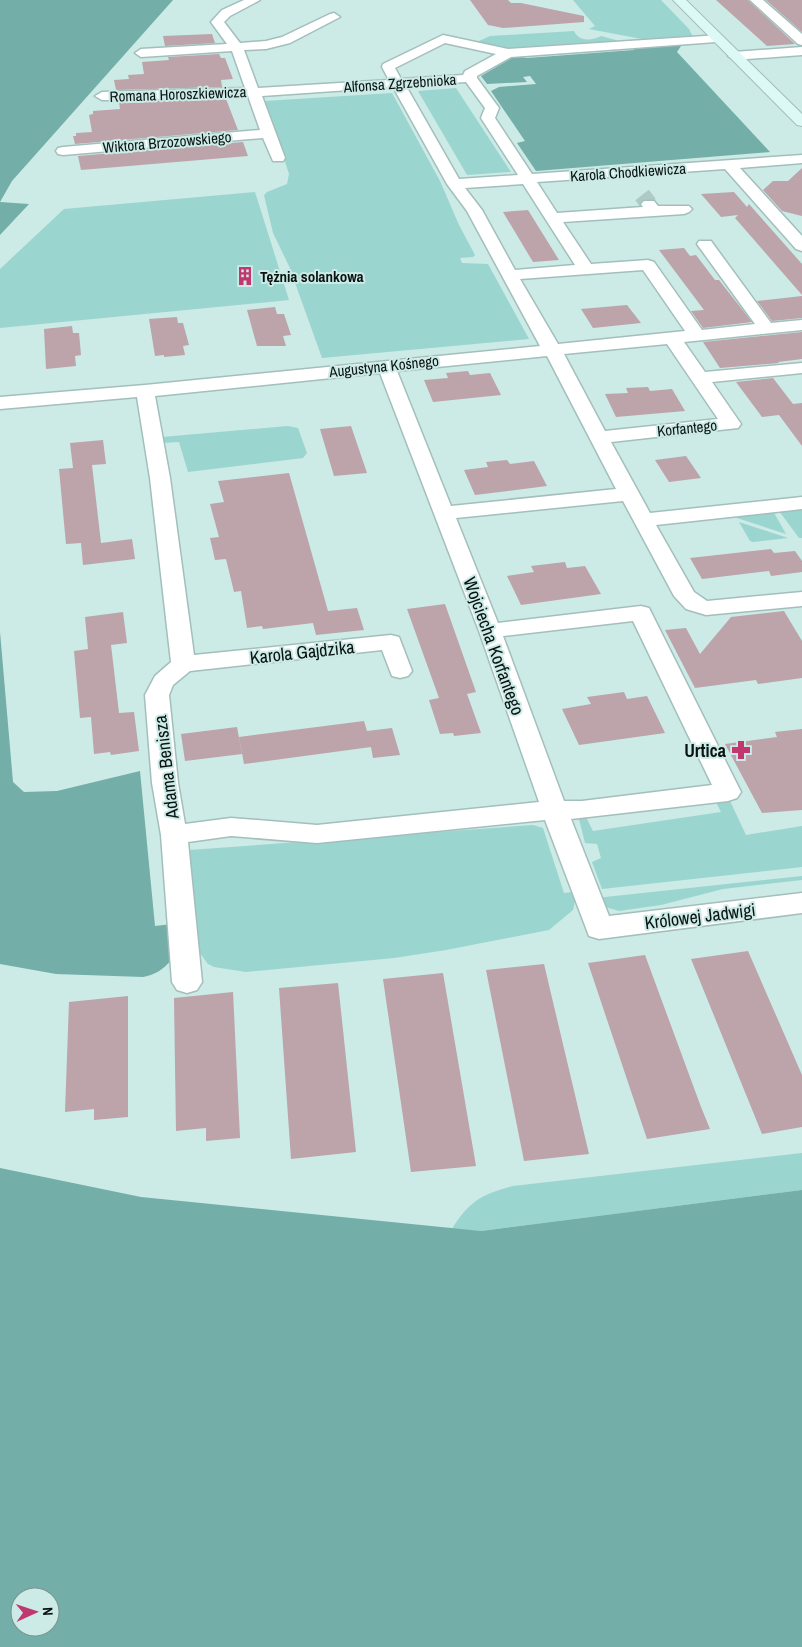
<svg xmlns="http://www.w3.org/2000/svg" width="802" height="1647" viewBox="0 0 802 1647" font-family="'Archivo Narrow',sans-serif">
<rect width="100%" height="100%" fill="#cceae6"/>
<!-- green -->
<path fill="#9bd5cf" d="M 573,0 L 661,0 L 689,29 L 693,37 L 647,40 L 589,29 L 595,26 Z
M 574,31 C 579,42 592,41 601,36 L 619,41 L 509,49 L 477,42 L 490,36 Z
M 456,88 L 511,172 L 467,175 L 418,91 Z
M 392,93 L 440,181 L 459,225 L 475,255 L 473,257 L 460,258 L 462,263 L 488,264 L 529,339 L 322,358 L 289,266 L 273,233 L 264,195 L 267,192 L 287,184 L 289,174 L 265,101 Z
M 255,192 L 289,300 L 0,328 L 0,269 L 64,209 Z
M 288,426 L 298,428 L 307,453 L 303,458 L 188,472 L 179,442 L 162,443 L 162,437 Z
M 802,506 L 802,538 L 799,538 L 779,511 Z
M 773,511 L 786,534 L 737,518 L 738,515 Z
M 739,522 L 785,537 L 788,538 L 753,542 L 750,541 Z
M 714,798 L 726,798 L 730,801 L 746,835 L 802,826 L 802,867 L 602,889 L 592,862 L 601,858 L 597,844 L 585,843 L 579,819 L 586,817 L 593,831 L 721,812 Z
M 533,825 L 543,828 L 564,893 L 572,892 L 575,901 L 573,910 L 549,930 L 446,950 L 394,958 L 246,972 L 214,967 L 208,964 L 199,952 L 189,850 Z
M 802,876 L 802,880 L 723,889 L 661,905 L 619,911 L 605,907 L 596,898 Z
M 802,1153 L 802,1190 L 481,1231 L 452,1229 C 469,1201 483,1194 513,1186 Z"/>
<!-- forest -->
<path fill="#73aea8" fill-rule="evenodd" d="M 0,0 L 173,0 L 12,181 L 0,202 L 29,204 L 0,235 Z
M 678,44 L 681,46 L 677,52 L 770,152 L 536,171 L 517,143 L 525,141 L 491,91 L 499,87 L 536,84 L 530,76 L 523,77 L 527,82 L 487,84 L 481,76 L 515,56 L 527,58 L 634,50 L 632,46 Z
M 0,632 L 13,782 L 24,792 L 57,791 L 140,771 L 155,926 L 172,924 L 171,960 C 164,969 155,975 143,977 L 56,974 L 0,964 Z
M 0,1168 L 141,1197 L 481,1231 L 802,1190 L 802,1647 L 0,1647 ZM 20,1597 L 50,1597 L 50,1627 L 20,1627 Z"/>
<!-- building -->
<path fill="#bda3aa" d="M 470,0 L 508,0 L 511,3 L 521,3 L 584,16 L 584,22 L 503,28 L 488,25 Z
M 716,0 L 748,0 L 795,44 L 767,46 Z
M 766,0 L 802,0 L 802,32 Z
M 212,34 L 215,43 L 165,46 L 163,36 Z
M 219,54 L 221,58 L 225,58 L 233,79 L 221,80 L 222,87 L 116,90 L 114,80 L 129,79 L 128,75 L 144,74 L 142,62 L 169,60 L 168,57 Z
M 226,99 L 238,130 L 75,144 L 73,136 L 76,136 L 76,133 L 92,132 L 89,115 L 93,114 L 93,111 L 120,109 L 119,102 Z
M 243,142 L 248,156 L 81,170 L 78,156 Z
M 802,168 L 802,216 L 782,211 L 763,190 L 773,181 L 788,181 Z
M 734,192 L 747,207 L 749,204 L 802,264 L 802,295 L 735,218 L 738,215 L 721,217 L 701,194 Z
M 528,210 L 559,260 L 533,262 L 503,212 Z
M 684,248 L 690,256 L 696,255 L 715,280 L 719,280 L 752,322 L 703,328 L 691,311 L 704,310 L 659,250 Z
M 802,296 L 802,318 L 772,321 L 757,301 Z
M 627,305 L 641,323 L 593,328 L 581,309 Z
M 275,307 L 277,314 L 284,314 L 291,335 L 283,336 L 286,346 L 257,346 L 247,310 Z
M 177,317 L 178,323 L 183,323 L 189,345 L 183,346 L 185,355 L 164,357 L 164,355 L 155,356 L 149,319 Z
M 72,326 L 73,333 L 79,333 L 81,355 L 75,356 L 76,366 L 46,369 L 44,329 Z
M 802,332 L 802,359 L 778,362 L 779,363 L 720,368 L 703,342 Z
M 468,371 L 470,375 L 490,373 L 501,395 L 433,402 L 424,380 L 448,378 L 446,373 Z
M 773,378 L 793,404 L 802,403 L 802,446 L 779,415 L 762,417 L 736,382 Z
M 648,387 L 650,391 L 672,389 L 685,411 L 616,417 L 605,394 L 628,393 L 626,388 Z
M 351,426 L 367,473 L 334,476 L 320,429 Z
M 103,440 L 106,464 L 92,465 L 101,543 L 132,539 L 135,559 L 83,565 L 81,543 L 66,544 L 59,469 L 73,468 L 70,443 Z
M 686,456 L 701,478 L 669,482 L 655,460 Z
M 507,460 L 510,464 L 534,461 L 547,486 L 475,495 L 464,470 L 488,467 L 486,462 Z
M 289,473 L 328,611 L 357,608 L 364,630 L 316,635 L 313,623 L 263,629 L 262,626 L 247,628 L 241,591 L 234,592 L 226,559 L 215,560 L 210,538 L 219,537 L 210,504 L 224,502 L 218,481 Z
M 771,549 L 774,553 L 795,551 L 802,561 L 802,572 L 771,576 L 769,571 L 702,579 L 690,558 Z
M 565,562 L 567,568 L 585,566 L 601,594 L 521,605 L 507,576 L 534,572 L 531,566 Z
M 445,604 L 476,692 L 467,694 L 481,733 L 454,736 L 453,733 L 440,734 L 429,700 L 439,698 L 407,609 Z
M 784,611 L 802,641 L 802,678 L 758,684 L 756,680 L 695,688 L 665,630 L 686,628 L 700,654 L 731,617 Z
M 123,612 L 127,643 L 111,645 L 119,713 L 134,712 L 139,751 L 111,755 L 110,752 L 94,754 L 91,717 L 80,718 L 74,651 L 88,649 L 85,617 Z
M 624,692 L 627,699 L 647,696 L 665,733 L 579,745 L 562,709 L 591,704 L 587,697 Z
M 364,721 L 367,731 L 392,728 L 400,755 L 373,758 L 371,747 L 244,764 L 239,737 Z
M 237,727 L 242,754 L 185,761 L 181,734 Z
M 802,729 L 802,810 L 762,813 L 725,744 L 777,737 L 775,732 Z
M 748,951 L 802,1075 L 802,1127 L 762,1134 L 691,959 Z
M 645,955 L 701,1107 L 710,1129 L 647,1139 L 588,963 Z
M 544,964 L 589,1154 L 524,1161 L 486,970 Z
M 443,973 L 476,1166 L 411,1172 L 383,979 Z
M 338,983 L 356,1152 L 291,1159 L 279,988 Z
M 233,992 L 240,1138 L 206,1141 L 206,1128 L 176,1131 L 174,998 Z
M 128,996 L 128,1117 L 94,1120 L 94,1109 L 65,1112 L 69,1002 Z"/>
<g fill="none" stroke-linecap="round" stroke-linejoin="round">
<!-- street-tunnel -->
<path stroke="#afcac6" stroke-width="17" stroke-dasharray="17 9" stroke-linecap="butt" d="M 642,195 L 649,204"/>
<!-- street casing -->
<g stroke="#a3bfbc" stroke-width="3">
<path id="street" d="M 244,0 L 260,0 L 230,16 L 224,22 L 240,43 L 266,41 L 282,37 L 330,14 L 334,13 L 340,17 L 290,43 L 266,49 L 244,50 L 258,88 L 389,80 L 382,67 L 383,64 L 443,35 L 508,49 L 720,35 L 722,38 L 716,42 L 511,57 L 477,76 L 477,78 L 499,108 L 495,118 L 532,174 L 802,155 L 802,163 L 740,168 L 802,236 L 802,251 L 796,249 L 725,169 L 537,182 L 557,213 L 643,207 L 641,204 L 644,201 L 654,201 L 658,206 L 689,206 L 692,209 L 689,212 L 684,214 L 563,222 L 591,264 L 648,260 L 654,262 L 702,330 L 755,324 L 697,244 L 699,241 L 711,241 L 771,323 L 802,320 L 802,330 L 684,342 L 705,372 L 802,363 L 802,373 L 712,382 L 741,424 L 738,428 L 611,442 L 650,513 L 802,497 L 802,509 L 656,525 L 694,592 L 707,601 L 802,592 L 802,606 L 706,615 L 686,609 L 674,596 L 623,501 L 456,518 L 498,623 L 641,606 L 649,608 L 741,792 L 737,798 L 728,801 L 571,819 L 609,916 L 802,893 L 802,913 L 599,939 L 589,936 L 545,820 L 317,843 L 231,836 L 188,842 L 202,982 L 197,990 L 187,993 L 177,990 L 172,982 L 161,835 L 152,783 L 145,695 L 155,676 L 171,662 L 150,478 L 137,397 L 0,409 L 0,397 L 145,385 L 540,346 L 467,211 L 447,184 L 393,87 L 262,96 L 285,158 L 283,161 L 273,161 L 263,138 L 63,155 L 58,154 L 56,151 L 58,148 L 63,147 L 260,130 L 248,96 L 123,100 L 102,100 L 95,96 L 102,92 L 245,88 L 232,51 L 141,57 L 135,53 L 141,49 L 227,44 L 211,22 L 222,10 ZM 445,43 L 496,54 L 465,71 L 463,75 L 401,79 L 395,68 ZM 466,82 L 485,108 L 481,118 L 518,175 L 459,179 L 406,86 ZM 523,184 L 575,265 L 515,270 L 482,210 L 465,188 ZM 643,270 L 685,331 L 558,344 L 520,279 ZM 667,344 L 718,419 L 605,431 L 564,354 ZM 547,356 L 616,489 L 451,506 L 397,371 ZM 380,373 L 479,631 L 539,802 L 317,825 L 231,818 L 185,824 L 178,783 L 169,695 L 173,685 L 190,671 L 382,650 L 392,676 L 400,678 L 408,676 L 412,671 L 399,637 L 391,635 L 194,655 L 170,478 L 155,396 ZM 633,621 L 712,785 L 582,801 L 564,801 L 503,636 Z
M 750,0 L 763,0 L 802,34 L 802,45 L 798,44 Z
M 802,47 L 802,55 L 734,60 L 728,56 L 734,52 Z"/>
</g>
<!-- secondary casing -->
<g stroke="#a3bfbc" stroke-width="2">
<path id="secondary" d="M 673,0 L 686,0 L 802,114 L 802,126 L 797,125 Z"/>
</g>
<!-- street -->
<use href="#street" fill="#fff" fill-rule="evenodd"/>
<!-- secondary -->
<use href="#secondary" fill="#dcf9f6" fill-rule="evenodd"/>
</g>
<!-- icons -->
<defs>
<g id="building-bare" transform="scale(1.5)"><path d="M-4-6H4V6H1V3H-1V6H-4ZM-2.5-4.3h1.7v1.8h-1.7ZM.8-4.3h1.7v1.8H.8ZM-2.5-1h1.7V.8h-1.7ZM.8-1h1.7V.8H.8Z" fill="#c1376f" stroke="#cceae6" stroke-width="2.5" paint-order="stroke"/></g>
<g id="pharmacy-bare" transform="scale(1.5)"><path d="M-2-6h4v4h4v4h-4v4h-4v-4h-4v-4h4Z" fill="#c1376f" stroke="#cceae6" stroke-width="2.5" paint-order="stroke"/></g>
</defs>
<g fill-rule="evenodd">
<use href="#building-bare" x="245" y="276"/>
<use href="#pharmacy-bare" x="741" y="750"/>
</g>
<g text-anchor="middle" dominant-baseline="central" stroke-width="4" stroke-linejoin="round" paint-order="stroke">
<!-- far-street labels -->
<g font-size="15" fill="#091312" stroke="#cceae6">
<text transform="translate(400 83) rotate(-4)">Alfonsa Zgrzebnioka</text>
<text transform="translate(178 94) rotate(-2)">Romana Horoszkiewicza</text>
<text transform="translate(167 142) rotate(-5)">Wiktora Brzozowskiego</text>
<text transform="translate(628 172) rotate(-4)">Karola Chodkiewicza</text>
<text transform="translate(384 366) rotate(-6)">Augustyna Kośnego</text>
<text transform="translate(687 428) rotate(-6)">Korfantego</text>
</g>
<!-- far-poi labels -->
<g font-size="15" font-weight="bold" fill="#091312" stroke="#cceae6" text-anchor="start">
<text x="260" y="276">Tężnia solankowa</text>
</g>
<!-- street labels -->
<g font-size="18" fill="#091312" stroke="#cceae6">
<text transform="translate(494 646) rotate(70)">Wojciecha Korfantego</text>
<text transform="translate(302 652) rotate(-6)">Karola Gajdzika</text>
<text transform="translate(166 767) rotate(-97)">Adama Benisza</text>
<text transform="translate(700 916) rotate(-7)">Królowej Jadwigi</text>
</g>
<!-- poi labels -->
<g font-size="18" font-weight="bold" fill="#091312" stroke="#cceae6" text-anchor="end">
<text x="726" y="750">Urtica</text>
</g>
</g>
<!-- north arrow -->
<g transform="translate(35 1612) rotate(87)"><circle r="24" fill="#cceae6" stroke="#7e9491"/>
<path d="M0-4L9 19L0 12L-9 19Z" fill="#c1376f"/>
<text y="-8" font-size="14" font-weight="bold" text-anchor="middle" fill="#091312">N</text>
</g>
</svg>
